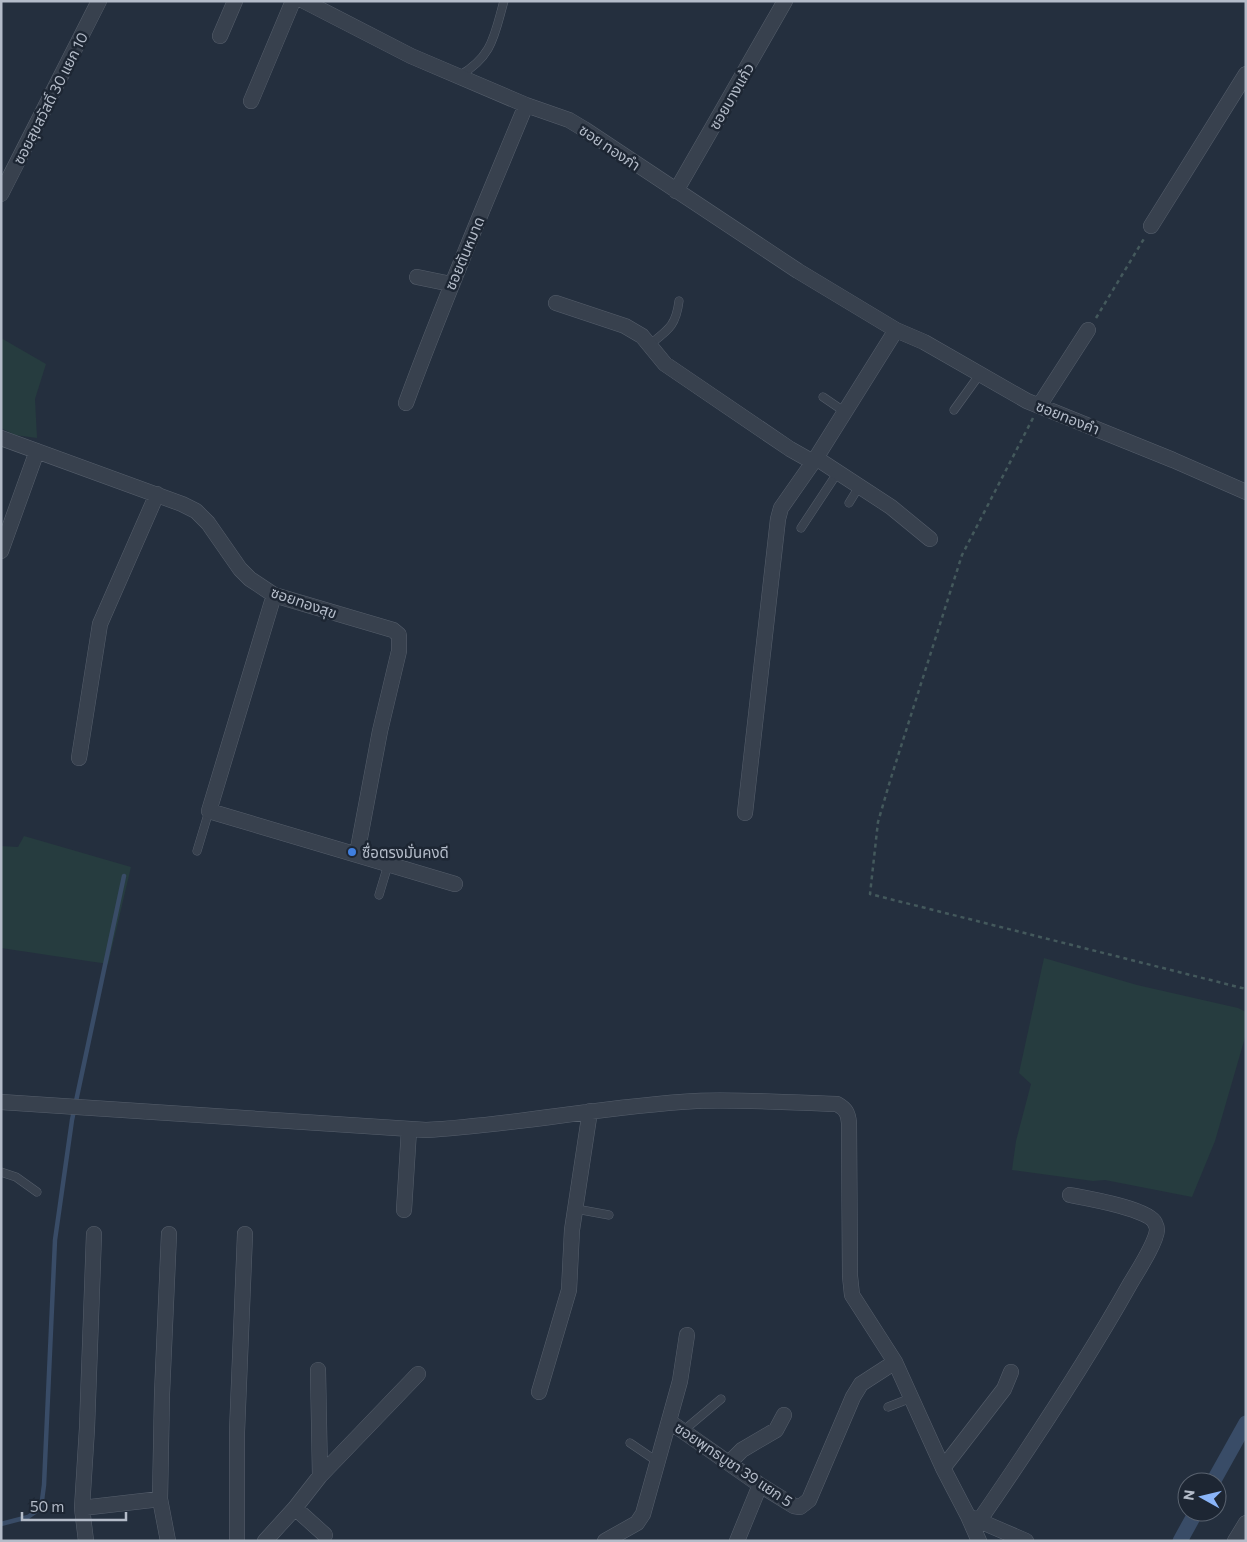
<svg xmlns="http://www.w3.org/2000/svg" width="1247" height="1542" viewBox="0 0 1247 1542" font-family="Commissioner,'Noto Sans Thai',sans-serif">
<rect width="100%" height="100%" fill="#242f3e"/>
<!-- green -->
<path fill="#263c3f" d="M 1,338 L 46,364 L 35,399 L 37,438 L 15,435 L 1,428 Z
M 24,836 L 131,867 L 108,964 L 1,948 L 1,846 L 18,847 Z
M 1044,958 L 1137,985 L 1238,1008 L 1246,1012 L 1246,1034 L 1215,1141 L 1192,1197 L 1105,1180 L 1093,1181 L 1012,1170 L 1016,1141 L 1031,1084 L 1019,1073 Z"/>
<g fill="none" stroke-linecap="round" stroke-linejoin="round">
<!-- stream -->
<path stroke="#394c67" stroke-width="4.5" d="M 1,1524 L 28,1517 L 41,1508 L 44,1485 L 55,1240 L 72,1120 L 124,876"/>
<!-- canal -->
<path stroke="#394c67" stroke-width="15" d="M 1213,1482 L 1246,1423
M 1180,1541 L 1196,1512"/>
<!-- service casing -->
<g stroke="#565f6c" stroke-width="9">
<path id="service" d="M 459,76 C 493,56 494,36 504,1
M 649,345 C 668,330 676,326 679,301
M 823,397 L 845,412
M 954,410 L 980,374
M 849,503 L 860,485
M 801,528 L 838,472
M 197,851 L 209,811
M 379,895 L 388,865
M 1,1172 L 16,1177 L 37,1192
M 576,1209 L 609,1215
M 888,1407 L 911,1398
M 683,1431 L 721,1399
M 630,1443 L 658,1462"/>
</g>
<!-- minor casing -->
<g stroke="#565f6c" stroke-width="16">
<path id="minor" d="M 304,1 L 411,56 L 526,105 L 569,120 L 584,129 L 798,271 L 896,330 L 924,342 L 1027,401 L 1173,460 L 1246,492
M 220,36 L 235,1
M 251,101 L 293,1
M 676,191 L 785,1
M 1,194 L 99,1
M 1151,226 L 1246,74
M 417,277 L 451,284
M 556,303 L 625,326 L 642,336 L 665,364 L 790,449 L 813,462
M 406,403 C 443,302 485,204 526,105
M 1039,406 L 1088,330
M 1,438 L 182,504 L 196,511 L 208,523 L 240,569 L 250,579 L 274,595 L 393,630 L 399,635 L 399,651 L 380,731 L 357,854
M 816,458 L 891,507 L 930,539
M 1,551 L 37,451
M 274,595 L 209,811 L 455,884
M 79,758 L 100,624 L 157,494
M 745,813 L 778,519 L 781,508 L 816,458 L 896,330
M 1,1102 L 426,1130 C 517,1125 605,1106 696,1101 C 742,1099 790,1103 837,1104 C 846,1109 848,1113 849,1123 L 850,1276 L 852,1295 L 895,1362 L 943,1468 L 968,1516 L 1026,1541
M 404,1210 L 409,1130
M 318,1370 L 320,1476
M 539,1392 L 569,1290 L 572,1230 L 590,1111
M 670,1422 L 760,1485 L 794,1506 L 800,1507 L 809,1500 L 853,1397 L 861,1384 L 895,1362
M 729,1463 L 742,1450 L 776,1430 L 784,1415
M 943,1468 L 1004,1389 L 1011,1372
M 82,1508 L 160,1499
M 295,1508 L 325,1535
M 968,1516 L 979,1541
M 979,1521 C 1032,1444 1084,1366 1130,1284 C 1137,1272 1156,1243 1157,1230 C 1157,1227 1156,1225 1155,1223 C 1150,1209 1086,1198 1070,1195
M 86,1541 L 82,1508 L 87,1428 L 94,1234
M 168,1541 L 160,1499 L 162,1394 L 169,1234
M 237,1541 L 237,1432 L 245,1234
M 265,1541 L 295,1508 L 320,1476 L 418,1374
M 605,1541 L 637,1523 L 643,1514 L 680,1381 L 687,1335
M 737,1541 L 760,1485
M 1235,1541 L 1246,1523"/>
</g>
<!-- path -->
<path stroke="#44595c" stroke-width="2.5" stroke-dasharray="4 4" stroke-linecap="butt" d="M 1096,318 L 1145,237
M 1033,418 L 962,555 L 890,781 L 878,822 L 870,894 L 1246,989"/>
<!-- service -->
<use href="#service" stroke="#38414e" stroke-width="8"/>
<!-- minor -->
<use href="#minor" stroke="#38414e" stroke-width="15"/>
</g>
<!-- markers -->
<circle fill="#3f7fe0" stroke="#1d2633" stroke-width="2" cx="352" cy="852" r="5"/>
<g text-anchor="middle" dominant-baseline="central" stroke-width="5" stroke-linejoin="round" paint-order="stroke">
<!-- street labels -->
<g font-size="15" fill="#b4bcc9" stroke="#1d2633">
<text transform="translate(731 96) rotate(-60)">ซอยบางแก้ว</text>
<text transform="translate(50 98) rotate(-63)">ซอยสุขสวัสดิ์ 30 แยก 10</text>
<text transform="translate(610 147) rotate(34)">ซอย ทองภํา</text>
<text transform="translate(464 253) rotate(-67)">ซอยตันหมาด</text>
<text transform="translate(1068 417) rotate(22)">ซอยทองคำ</text>
<text transform="translate(304 602) rotate(19)">ซอยทองสุข</text>
<text transform="translate(734 1464) rotate(34)">ซอยพุทธบูชา 39 แยก 5</text>
</g>
<!-- poi labels -->
<g font-size="15" fill="#b4bcc9" stroke="#1d2633" text-anchor="start">
<text x="362" y="852">ซื่อตรงมั่นคงดี</text>
</g>
</g>
<!-- border -->
<rect width="1247" height="1542" fill="none" stroke="#b4bcc9" stroke-width="5"/>
<!-- north arrow -->
<g transform="translate(1202 1497) rotate(278)"><circle r="24" fill="#1d2633" stroke="#59626f"/>
<path d="M0-4L9 19L0 12L-9 19Z" fill="#8ab4f8"/>
<text y="-8" font-size="14" font-weight="bold" text-anchor="middle" fill="#b4bcc9">N</text>
</g>
<!-- scale -->
<path d="M22 1512v8h104v-8" fill="none" stroke="#b4bcc9" stroke-width="2.5"/>
<text x="30" y="1512" font-size="15" fill="#b4bcc9" stroke="#1d2633" stroke-width="4" paint-order="stroke">50 m</text>
</svg>
